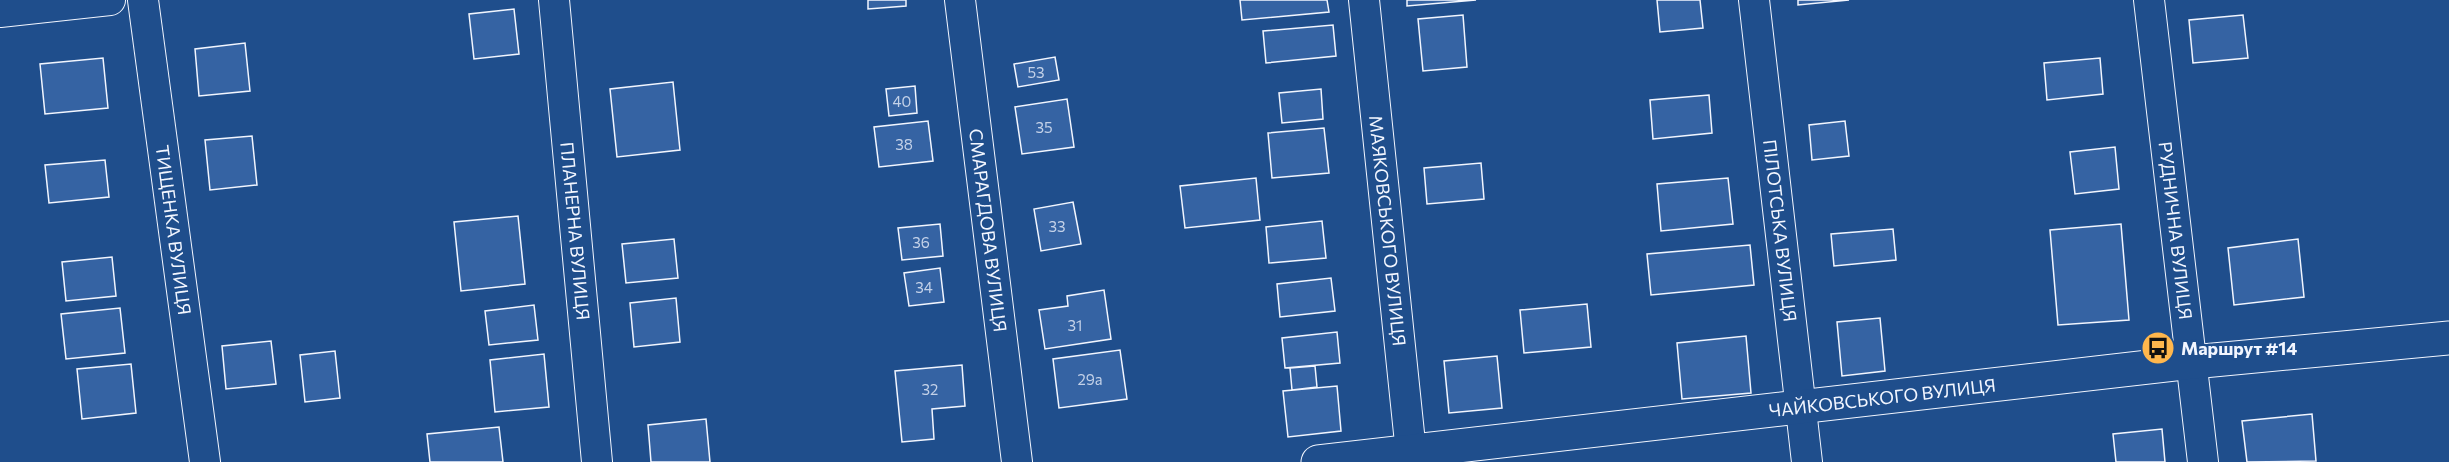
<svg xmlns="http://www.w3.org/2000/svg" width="2449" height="462" viewBox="0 0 2449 462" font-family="Commissioner,sans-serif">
<rect width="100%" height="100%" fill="#1f4e8c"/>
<!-- building -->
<path fill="#3563a3" stroke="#f2f6ff" stroke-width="1.5" d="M 868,0 L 906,0 L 906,6 L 868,9 Z
M 1240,0 L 1327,0 L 1329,12 L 1242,20 Z
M 1407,0 L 1476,0 L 1407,6 Z
M 1657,0 L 1700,0 L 1703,28 L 1660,32 Z
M 1798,0 L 1849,0 L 1798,5 Z
M 514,9 L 519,54 L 474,59 L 469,14 Z
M 1463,15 L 1467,67 L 1423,71 L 1418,19 Z
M 2243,15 L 2248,58 L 2193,63 L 2189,20 Z
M 1333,25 L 1336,56 L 1266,63 L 1263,31 Z
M 245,43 L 250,91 L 199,96 L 195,49 Z
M 1055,57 L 1059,80 L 1018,87 L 1014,64 Z
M 103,58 L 108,108 L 45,114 L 40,64 Z
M 2100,58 L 2103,94 L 2047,100 L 2044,63 Z
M 673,82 L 680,150 L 617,157 L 610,89 Z
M 915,86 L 917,113 L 889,116 L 886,89 Z
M 1321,89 L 1323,119 L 1282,123 L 1279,93 Z
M 1709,95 L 1712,133 L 1653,139 L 1650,100 Z
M 1067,99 L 1074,147 L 1022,154 L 1015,107 Z
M 928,121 L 933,161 L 879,167 L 874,127 Z
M 1845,121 L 1849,156 L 1812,160 L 1809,125 Z
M 1324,128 L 1329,173 L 1272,178 L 1268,133 Z
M 252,136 L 257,185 L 210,190 L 205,140 Z
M 2115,147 L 2119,189 L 2075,194 L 2070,152 Z
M 105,160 L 109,197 L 49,203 L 45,165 Z
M 1481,163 L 1484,199 L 1427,204 L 1424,168 Z
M 1256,178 L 1260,220 L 1185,228 L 1180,186 Z
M 1728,178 L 1733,224 L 1661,231 L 1657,184 Z
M 1073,202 L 1081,244 L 1041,251 L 1034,209 Z
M 518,216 L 525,284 L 461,291 L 454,222 Z
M 1322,221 L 1326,258 L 1269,263 L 1266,227 Z
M 940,224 L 943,256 L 902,260 L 898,228 Z
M 2121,224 L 2129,320 L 2058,325 L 2050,230 Z
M 1893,229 L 1896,260 L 1834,266 L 1831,234 Z
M 674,239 L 678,278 L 626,283 L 622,244 Z
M 2298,239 L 2304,297 L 2234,305 L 2228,248 Z
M 1750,245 L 1754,285 L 1651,295 L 1647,254 Z
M 112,257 L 116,296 L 66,301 L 62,262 Z
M 940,268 L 944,302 L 909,306 L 904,273 Z
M 1331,278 L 1335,311 L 1280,317 L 1277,284 Z
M 1104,290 L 1111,339 L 1045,349 L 1039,310 L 1068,306 L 1067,296 Z
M 676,298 L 680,342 L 634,347 L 630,303 Z
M 1587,304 L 1591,347 L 1524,353 L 1520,310 Z
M 534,305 L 538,340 L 489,345 L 485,311 Z
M 120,308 L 125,353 L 66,359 L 61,314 Z
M 1880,318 L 1885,371 L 1842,376 L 1837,322 Z
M 1337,332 L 1340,363 L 1285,368 L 1282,338 Z
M 1746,336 L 1751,393 L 1682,399 L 1677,343 Z
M 271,341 L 276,384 L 226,389 L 222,346 Z
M 1120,350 L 1127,399 L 1059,408 L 1053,359 Z
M 335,351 L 340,398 L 305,402 L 300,355 Z
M 544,354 L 549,407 L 495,412 L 490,360 Z
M 1497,356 L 1502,408 L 1449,413 L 1444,361 Z
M 131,364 L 136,413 L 82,419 L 77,369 Z
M 962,365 L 965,406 L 932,409 L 934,439 L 902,442 L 895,371 Z
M 1315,366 L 1317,387 L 1292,390 L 1290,368 Z
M 1337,386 L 1341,431 L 1288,437 L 1283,391 Z
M 2312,414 L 2316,461 L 2247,462 L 2242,421 Z
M 706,419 L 710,462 L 651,462 L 648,425 Z
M 499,427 L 503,462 L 430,462 L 427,434 Z
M 2162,429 L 2165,462 L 2116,462 L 2113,434 Z"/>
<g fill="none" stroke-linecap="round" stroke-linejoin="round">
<!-- minor casing -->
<g stroke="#f2f6ff" stroke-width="32">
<g id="minor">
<path id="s1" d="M 143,0 L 205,462"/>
<path id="s2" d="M 554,0 L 597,462"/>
<path id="s3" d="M 960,0 L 1017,462"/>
<path id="s4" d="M 1364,0 L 1412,462"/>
<path id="s5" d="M 1754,0 L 1807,462"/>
<path id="s6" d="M 2149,0 L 2203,462"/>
<path d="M 0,12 L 110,0"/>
</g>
</g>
<!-- tertiary casing -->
<g stroke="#f2f6ff" stroke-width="35">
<g id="tertiary">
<path id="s7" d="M 1318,462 L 2192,362 L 2449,338"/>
</g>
</g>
<!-- minor -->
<use href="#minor" stroke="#1f4e8c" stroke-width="30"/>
<!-- tertiary -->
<use href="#tertiary" stroke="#1f4e8c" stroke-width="33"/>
</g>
<!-- icons -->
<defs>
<g id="bus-disc" transform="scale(1.725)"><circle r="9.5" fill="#ffb74d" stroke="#1f4e8c"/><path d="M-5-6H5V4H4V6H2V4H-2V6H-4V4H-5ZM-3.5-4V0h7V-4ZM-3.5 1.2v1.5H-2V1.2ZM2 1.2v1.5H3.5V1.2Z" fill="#111"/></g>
</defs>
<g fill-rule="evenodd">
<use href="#bus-disc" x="2158" y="348"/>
</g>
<g text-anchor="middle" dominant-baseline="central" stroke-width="4.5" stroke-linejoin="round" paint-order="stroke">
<!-- number labels -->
<g font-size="15" fill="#c3d1e8">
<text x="1036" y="72">53</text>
<text x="902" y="101">40</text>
<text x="1044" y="127">35</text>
<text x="904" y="144">38</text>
<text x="1057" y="226">33</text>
<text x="921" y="242">36</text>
<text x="924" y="287">34</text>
<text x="1075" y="325">31</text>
<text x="1090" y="379">29а</text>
<text x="930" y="389">32</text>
</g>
<!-- street labels -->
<g font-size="18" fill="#f2f6ff" stroke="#1f4e8c">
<text stroke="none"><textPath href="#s1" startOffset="232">ТИЩЕНКА ВУЛИЦЯ</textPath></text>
<text stroke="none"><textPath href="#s2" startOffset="232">ПЛАНЕРНА ВУЛИЦЯ</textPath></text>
<text stroke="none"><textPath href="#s3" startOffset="232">СМАРАГДОВА ВУЛИЦЯ</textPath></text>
<text stroke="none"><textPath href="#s4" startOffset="232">МАЯКОВСЬКОГО ВУЛИЦЯ</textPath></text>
<text stroke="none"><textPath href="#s5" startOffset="232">ПІЛОТСЬКА ВУЛИЦЯ</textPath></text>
<text stroke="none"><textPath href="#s6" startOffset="232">РУДНИЧНА ВУЛИЦЯ</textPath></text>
<text stroke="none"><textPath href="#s7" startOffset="568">ЧАЙКОВСЬКОГО ВУЛИЦЯ</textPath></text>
</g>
<!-- poi labels -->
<g font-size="18" font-weight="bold" fill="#f2f6ff" stroke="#1f4e8c" text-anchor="start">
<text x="2181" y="348">Маршрут #14</text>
</g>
</g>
</svg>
